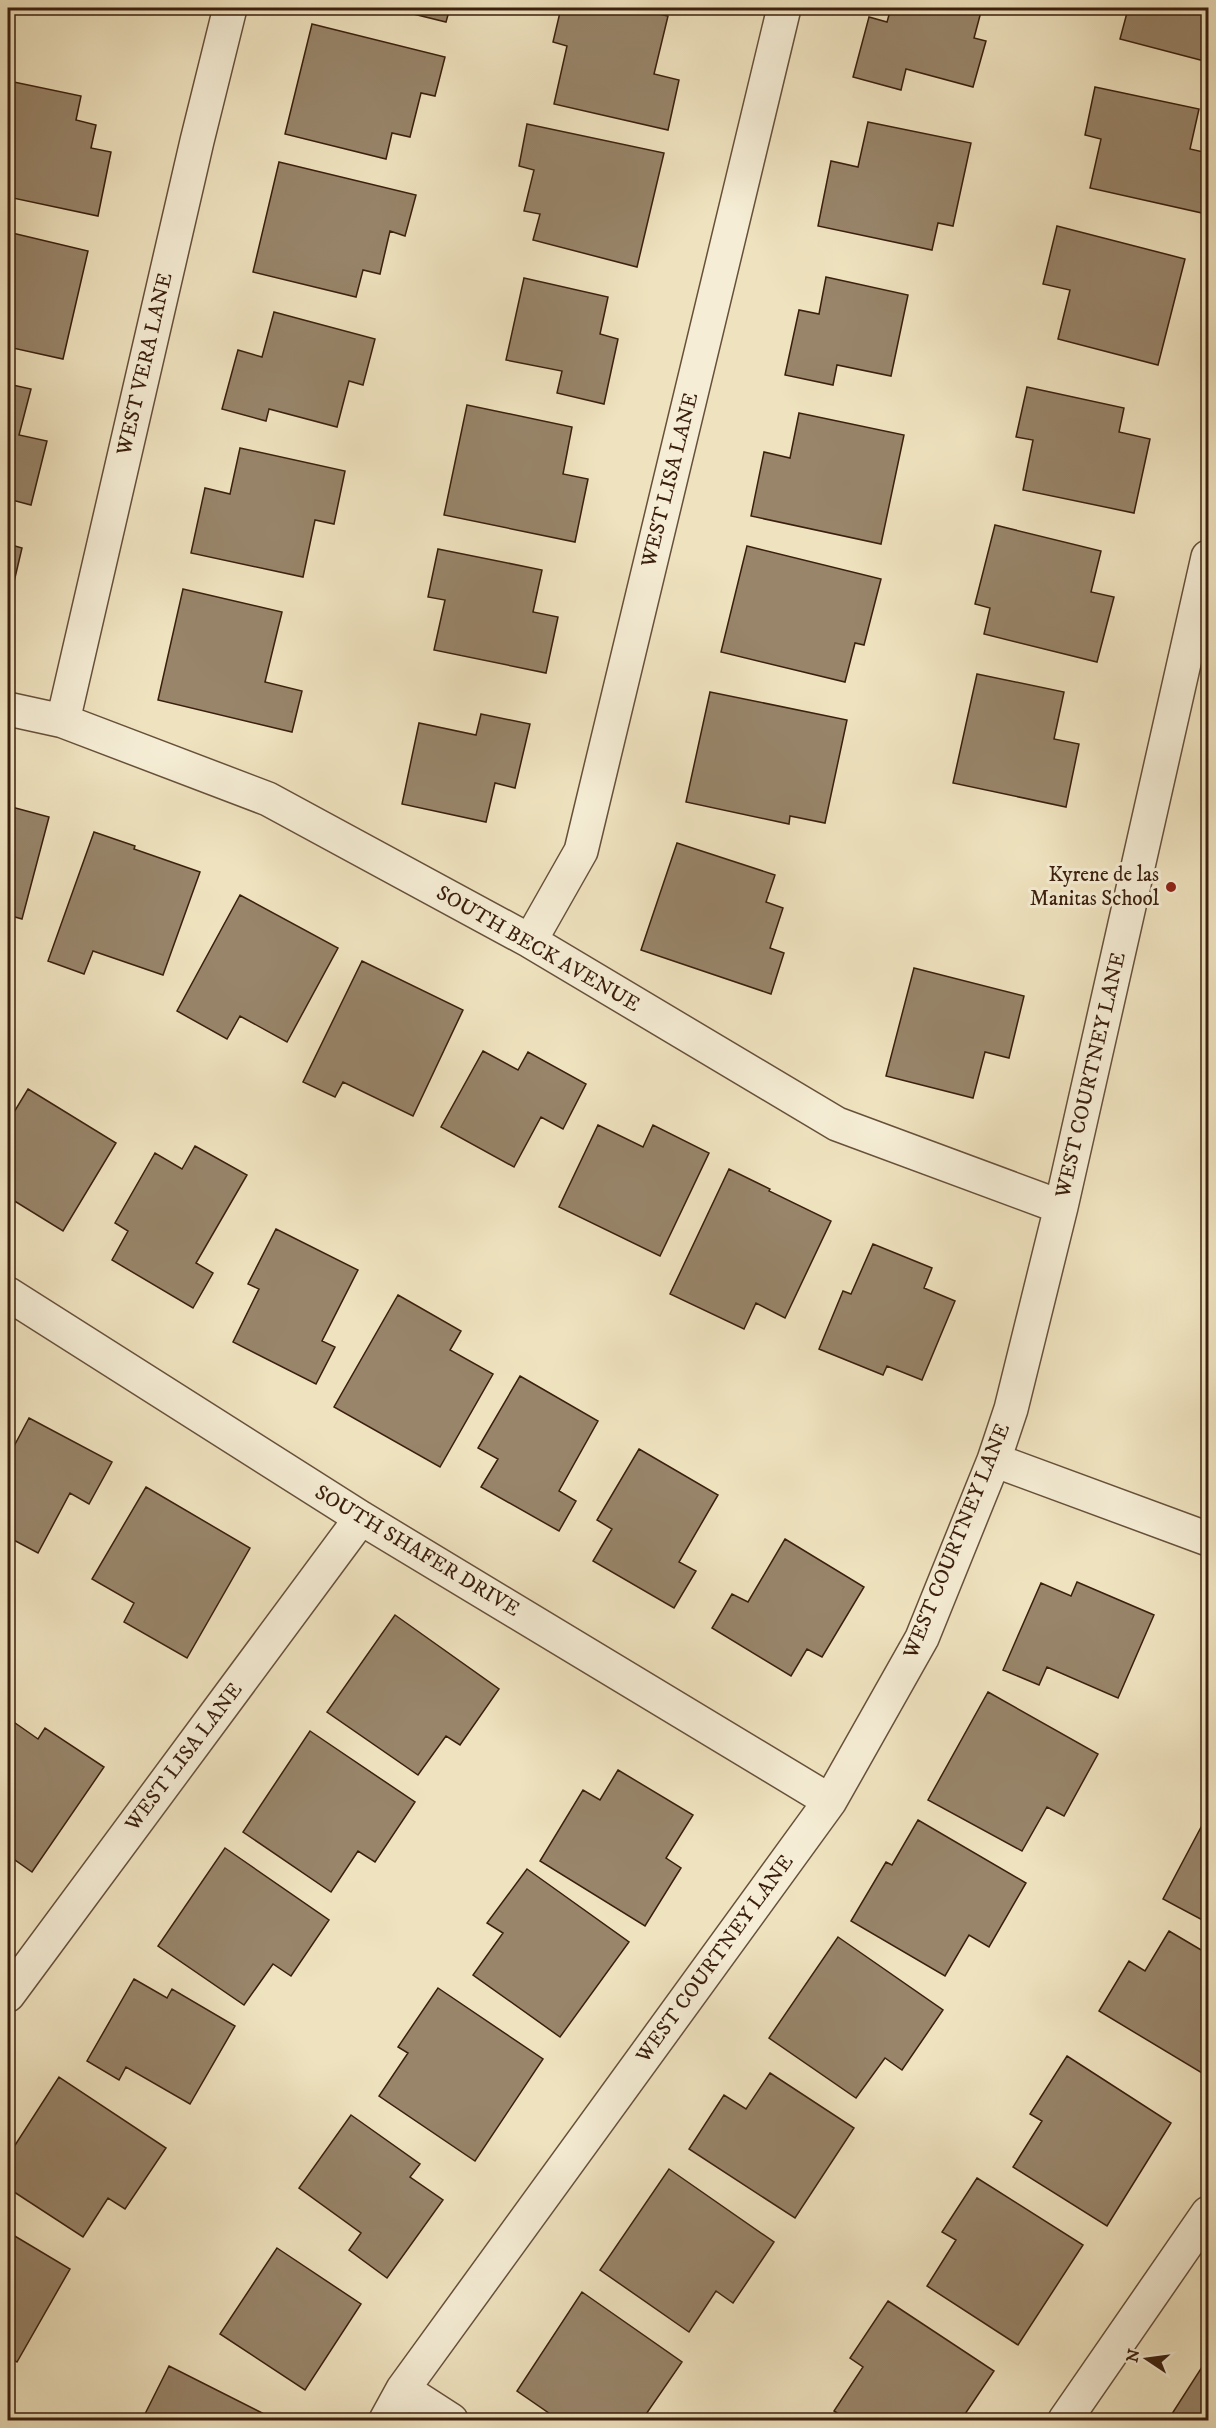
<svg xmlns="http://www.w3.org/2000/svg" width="1216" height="2428" viewBox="0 0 1216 2428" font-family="'IM FELL DW Pica',serif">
<rect width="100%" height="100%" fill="#efe3bf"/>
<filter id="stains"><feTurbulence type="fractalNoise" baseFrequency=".00333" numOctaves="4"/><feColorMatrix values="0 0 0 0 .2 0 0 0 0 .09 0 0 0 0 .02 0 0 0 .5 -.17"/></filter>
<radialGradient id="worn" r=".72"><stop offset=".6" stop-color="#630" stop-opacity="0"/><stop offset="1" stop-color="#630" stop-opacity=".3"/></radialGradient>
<!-- building -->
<path fill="#98856a" stroke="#3a1f0d" stroke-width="1.5" d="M 389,8 L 450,8 L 446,22 Z
M 561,8 L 630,8 L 668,16 L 654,74 L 679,80 L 668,130 L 554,104 L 567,46 L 553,42 Z
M 891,8 L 982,8 L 974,38 L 986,41 L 973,87 L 906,69 L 901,90 L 853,77 L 869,17 L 887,22 Z
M 1123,8 L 1208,8 L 1208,62 L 1120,39 L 1128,9 Z
M 312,24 L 445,57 L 435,96 L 421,93 L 410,137 L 392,133 L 386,159 L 285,134 Z
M 9,81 L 81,96 L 76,120 L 96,125 L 91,148 L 111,152 L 98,216 L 8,197 Z
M 1095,87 L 1199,109 L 1190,149 L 1208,153 L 1208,182 L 1202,213 L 1090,188 L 1101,139 L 1085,135 Z
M 868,122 L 971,143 L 953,226 L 938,223 L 932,250 L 818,226 L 831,161 L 858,167 Z
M 527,124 L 664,153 L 637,267 L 533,240 L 540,214 L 524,211 L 534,170 L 519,166 Z
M 279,162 L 416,195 L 405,236 L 390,231 L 380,274 L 363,270 L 356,297 L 253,272 Z
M 1057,226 L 1185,259 L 1158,365 L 1058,339 L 1070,290 L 1043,284 Z
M 8,232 L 88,251 L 63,359 L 8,347 Z
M 826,277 L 908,295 L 891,376 L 837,365 L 833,385 L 785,375 L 799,310 L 819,314 Z
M 524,278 L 608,297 L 600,334 L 618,339 L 604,404 L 557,393 L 562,371 L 506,360 Z
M 274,312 L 375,339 L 363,385 L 349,381 L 337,427 L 269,409 L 266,421 L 222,409 L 238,350 L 262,357 Z
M 8,384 L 31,389 L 19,435 L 47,441 L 31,505 L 8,499 Z
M 1027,387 L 1124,408 L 1119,432 L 1150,439 L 1134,513 L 1023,490 L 1033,440 L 1016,437 Z
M 467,405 L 572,427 L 563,474 L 588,479 L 575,542 L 444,515 Z
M 799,413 L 904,435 L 881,544 L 751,516 L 764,452 L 790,458 Z
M 240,448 L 345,471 L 334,524 L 315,520 L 303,577 L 191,553 L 205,488 L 230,494 Z
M 995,525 L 1101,551 L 1091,592 L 1114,597 L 1097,662 L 984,634 L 990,608 L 975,604 Z
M 8,544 L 22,548 L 9,603 L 8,602 Z
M 747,546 L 881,579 L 864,645 L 855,643 L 845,682 L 721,652 Z
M 438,549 L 542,570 L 533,612 L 558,617 L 546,673 L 434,650 L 445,600 L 428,597 Z
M 183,589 L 282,612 L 265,682 L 302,691 L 292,732 L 158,700 Z
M 977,674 L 1064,692 L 1054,739 L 1079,744 L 1066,807 L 953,783 Z
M 710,692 L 847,720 L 825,823 L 790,816 L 789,824 L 686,802 Z
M 481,714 L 530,724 L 515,788 L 495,783 L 486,822 L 402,804 L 419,723 L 476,735 Z
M 8,806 L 49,817 L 22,919 L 8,915 Z
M 94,832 L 135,846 L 134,849 L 200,872 L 163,975 L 93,951 L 84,974 L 48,961 Z
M 677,843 L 775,875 L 766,902 L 783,908 L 770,948 L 784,953 L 771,994 L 641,950 Z
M 240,895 L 338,948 L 287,1042 L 240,1016 L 227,1039 L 177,1011 Z
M 362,961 L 463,1010 L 413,1116 L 343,1082 L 335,1097 L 303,1082 Z
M 914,968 L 1024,996 L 1009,1058 L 985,1052 L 973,1098 L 886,1076 Z
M 483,1051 L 518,1070 L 528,1052 L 586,1084 L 563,1129 L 541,1117 L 514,1167 L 441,1127 Z
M 28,1089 L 116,1143 L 63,1231 L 8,1197 L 8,1122 Z
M 598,1125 L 643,1147 L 653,1125 L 709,1153 L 660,1256 L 559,1207 Z
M 195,1146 L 247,1175 L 196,1263 L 213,1273 L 193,1308 L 112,1260 L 128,1231 L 115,1223 L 155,1153 L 182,1169 Z
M 729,1169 L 770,1189 L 769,1191 L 831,1221 L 785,1318 L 756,1303 L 744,1329 L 670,1294 Z
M 276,1229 L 358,1270 L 322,1341 L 335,1347 L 316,1384 L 233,1342 L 259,1289 L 248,1284 Z
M 873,1244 L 932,1268 L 924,1288 L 955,1301 L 922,1380 L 887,1366 L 883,1375 L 819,1349 L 843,1291 L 851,1294 Z
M 398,1295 L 461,1331 L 450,1350 L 493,1374 L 440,1467 L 334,1407 Z
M 520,1376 L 598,1421 L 559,1491 L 576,1501 L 559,1531 L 481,1487 L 498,1459 L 478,1448 Z
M 29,1418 L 112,1462 L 89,1504 L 70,1493 L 38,1553 L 8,1537 L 8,1445 L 13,1448 Z
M 639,1449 L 718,1495 L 679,1562 L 696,1571 L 674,1608 L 593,1561 L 612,1529 L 597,1520 Z
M 146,1487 L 250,1548 L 187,1658 L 124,1622 L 134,1603 L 92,1579 Z
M 785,1539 L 864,1587 L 822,1657 L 807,1649 L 791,1676 L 712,1628 L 732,1594 L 748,1602 Z
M 1077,1582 L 1154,1615 L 1118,1698 L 1047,1667 L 1039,1685 L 1003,1670 L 1041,1583 L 1071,1596 Z
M 395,1615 L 499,1689 L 460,1745 L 446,1736 L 418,1775 L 327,1712 Z
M 988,1692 L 1098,1754 L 1064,1816 L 1047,1807 L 1022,1851 L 928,1800 Z
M 8,1718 L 38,1739 L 45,1728 L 104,1767 L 32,1872 L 8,1855 Z
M 310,1731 L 415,1802 L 375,1862 L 358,1851 L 331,1892 L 243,1832 Z
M 618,1770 L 693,1815 L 666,1858 L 681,1868 L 645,1926 L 540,1861 L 583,1790 L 600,1800 Z
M 1208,1814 L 1208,1923 L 1163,1899 Z
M 918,1820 L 1026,1883 L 989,1947 L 969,1935 L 945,1976 L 851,1921 L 886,1862 L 892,1865 Z
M 225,1848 L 329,1920 L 291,1976 L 273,1964 L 244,2005 L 158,1946 Z
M 527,1869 L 629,1942 L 560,2037 L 473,1975 L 503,1933 L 487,1923 Z
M 1169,1931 L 1208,1954 L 1208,2062 L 1202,2073 L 1099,2011 L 1129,1961 L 1145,1971 Z
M 838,1937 L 943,2010 L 902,2070 L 885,2058 L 856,2098 L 769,2038 Z
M 134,1979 L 167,1998 L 172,1989 L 235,2026 L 190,2104 L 126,2067 L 119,2080 L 87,2061 Z
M 438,1988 L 543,2059 L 475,2161 L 379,2096 L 408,2053 L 398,2047 Z
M 1067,2056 L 1171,2123 L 1107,2226 L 1013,2167 L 1042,2121 L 1030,2114 Z
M 770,2073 L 854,2128 L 795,2218 L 689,2149 L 724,2095 L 746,2109 Z
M 59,2077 L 166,2148 L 125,2209 L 108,2198 L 83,2237 L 8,2188 L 8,2156 Z
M 351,2115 L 420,2164 L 410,2177 L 443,2200 L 387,2278 L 349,2250 L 361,2233 L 299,2188 Z
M 669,2169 L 774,2242 L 733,2303 L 716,2291 L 689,2332 L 600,2270 Z
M 977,2178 L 1083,2245 L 1018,2345 L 927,2286 L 956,2240 L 942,2232 Z
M 8,2232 L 70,2269 L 17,2362 L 8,2356 Z
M 277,2248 L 361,2304 L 305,2390 L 220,2334 Z
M 582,2292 L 682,2362 L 642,2420 L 559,2420 L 517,2391 Z
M 888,2301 L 994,2371 L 961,2420 L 848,2420 L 834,2411 L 863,2367 L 850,2358 Z
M 169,2366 L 276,2420 L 142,2420 Z
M 1202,2367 L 1208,2371 L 1208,2420 L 1168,2420 Z"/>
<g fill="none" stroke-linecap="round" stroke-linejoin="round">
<!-- minor casing -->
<g stroke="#67503a" stroke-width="36">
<path id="minor" d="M 8,709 L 63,721 L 268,799 L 530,941 L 837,1124 L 1061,1207
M 63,721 L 197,141 L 230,8
M 530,941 L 581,851 L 784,8
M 8,1294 L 361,1518 L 830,1801
M 994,1460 L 1208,1539
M 8,1995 L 361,1518
M 403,2389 L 451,2420
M 386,2420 L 403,2389 L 830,1801 L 922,1638 L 994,1460 L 1011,1409 L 1061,1207 L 1208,557
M 1065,2420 L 1208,2213"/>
</g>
<!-- minor -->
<use href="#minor" stroke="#f5edd5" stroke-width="33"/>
</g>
<!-- markers -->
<circle fill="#8f2418" stroke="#f5edd5" stroke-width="2" cx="1171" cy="887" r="6"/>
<g text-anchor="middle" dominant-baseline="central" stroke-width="6" stroke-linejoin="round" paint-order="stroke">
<!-- street labels -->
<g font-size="21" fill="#3a1f0d" stroke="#f5edd5">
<text transform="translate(145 364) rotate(-77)">WEST VERA LANE</text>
<text transform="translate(670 480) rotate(-76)">WEST LISA LANE</text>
<text transform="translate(538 949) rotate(30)">SOUTH BECK AVENUE</text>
<text transform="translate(1091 1075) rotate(-77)">WEST COURTNEY LANE</text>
<text transform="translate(957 1541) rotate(-68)">WEST COURTNEY LANE</text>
<text transform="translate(417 1551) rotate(31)">SOUTH SHAFER DRIVE</text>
<text transform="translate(184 1757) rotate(-53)">WEST LISA LANE</text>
<text transform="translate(715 1959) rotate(-54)">WEST COURTNEY LANE</text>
</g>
<!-- poi labels -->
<g font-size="21" fill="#3a1f0d" stroke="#f5edd5" text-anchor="end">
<text x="1159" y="875">Kyrene de las<tspan x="1159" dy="24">Manitas School</tspan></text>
</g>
</g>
<!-- margin -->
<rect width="1216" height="2428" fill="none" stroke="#efe3bf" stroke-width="30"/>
<rect x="9" y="9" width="1198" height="2410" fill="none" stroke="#3a1f0d" stroke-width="3"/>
<rect x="15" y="15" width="1186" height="2398" fill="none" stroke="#3a1f0d" stroke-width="1.5"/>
<!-- north arrow -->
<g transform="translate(1147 2359) rotate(283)" stroke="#f5edd5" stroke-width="4.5" paint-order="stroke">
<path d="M0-4.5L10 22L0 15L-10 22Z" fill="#3a1f0d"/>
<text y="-9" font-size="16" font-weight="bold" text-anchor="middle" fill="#3a1f0d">N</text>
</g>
<rect width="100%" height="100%" filter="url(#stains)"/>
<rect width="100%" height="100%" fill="url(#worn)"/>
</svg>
